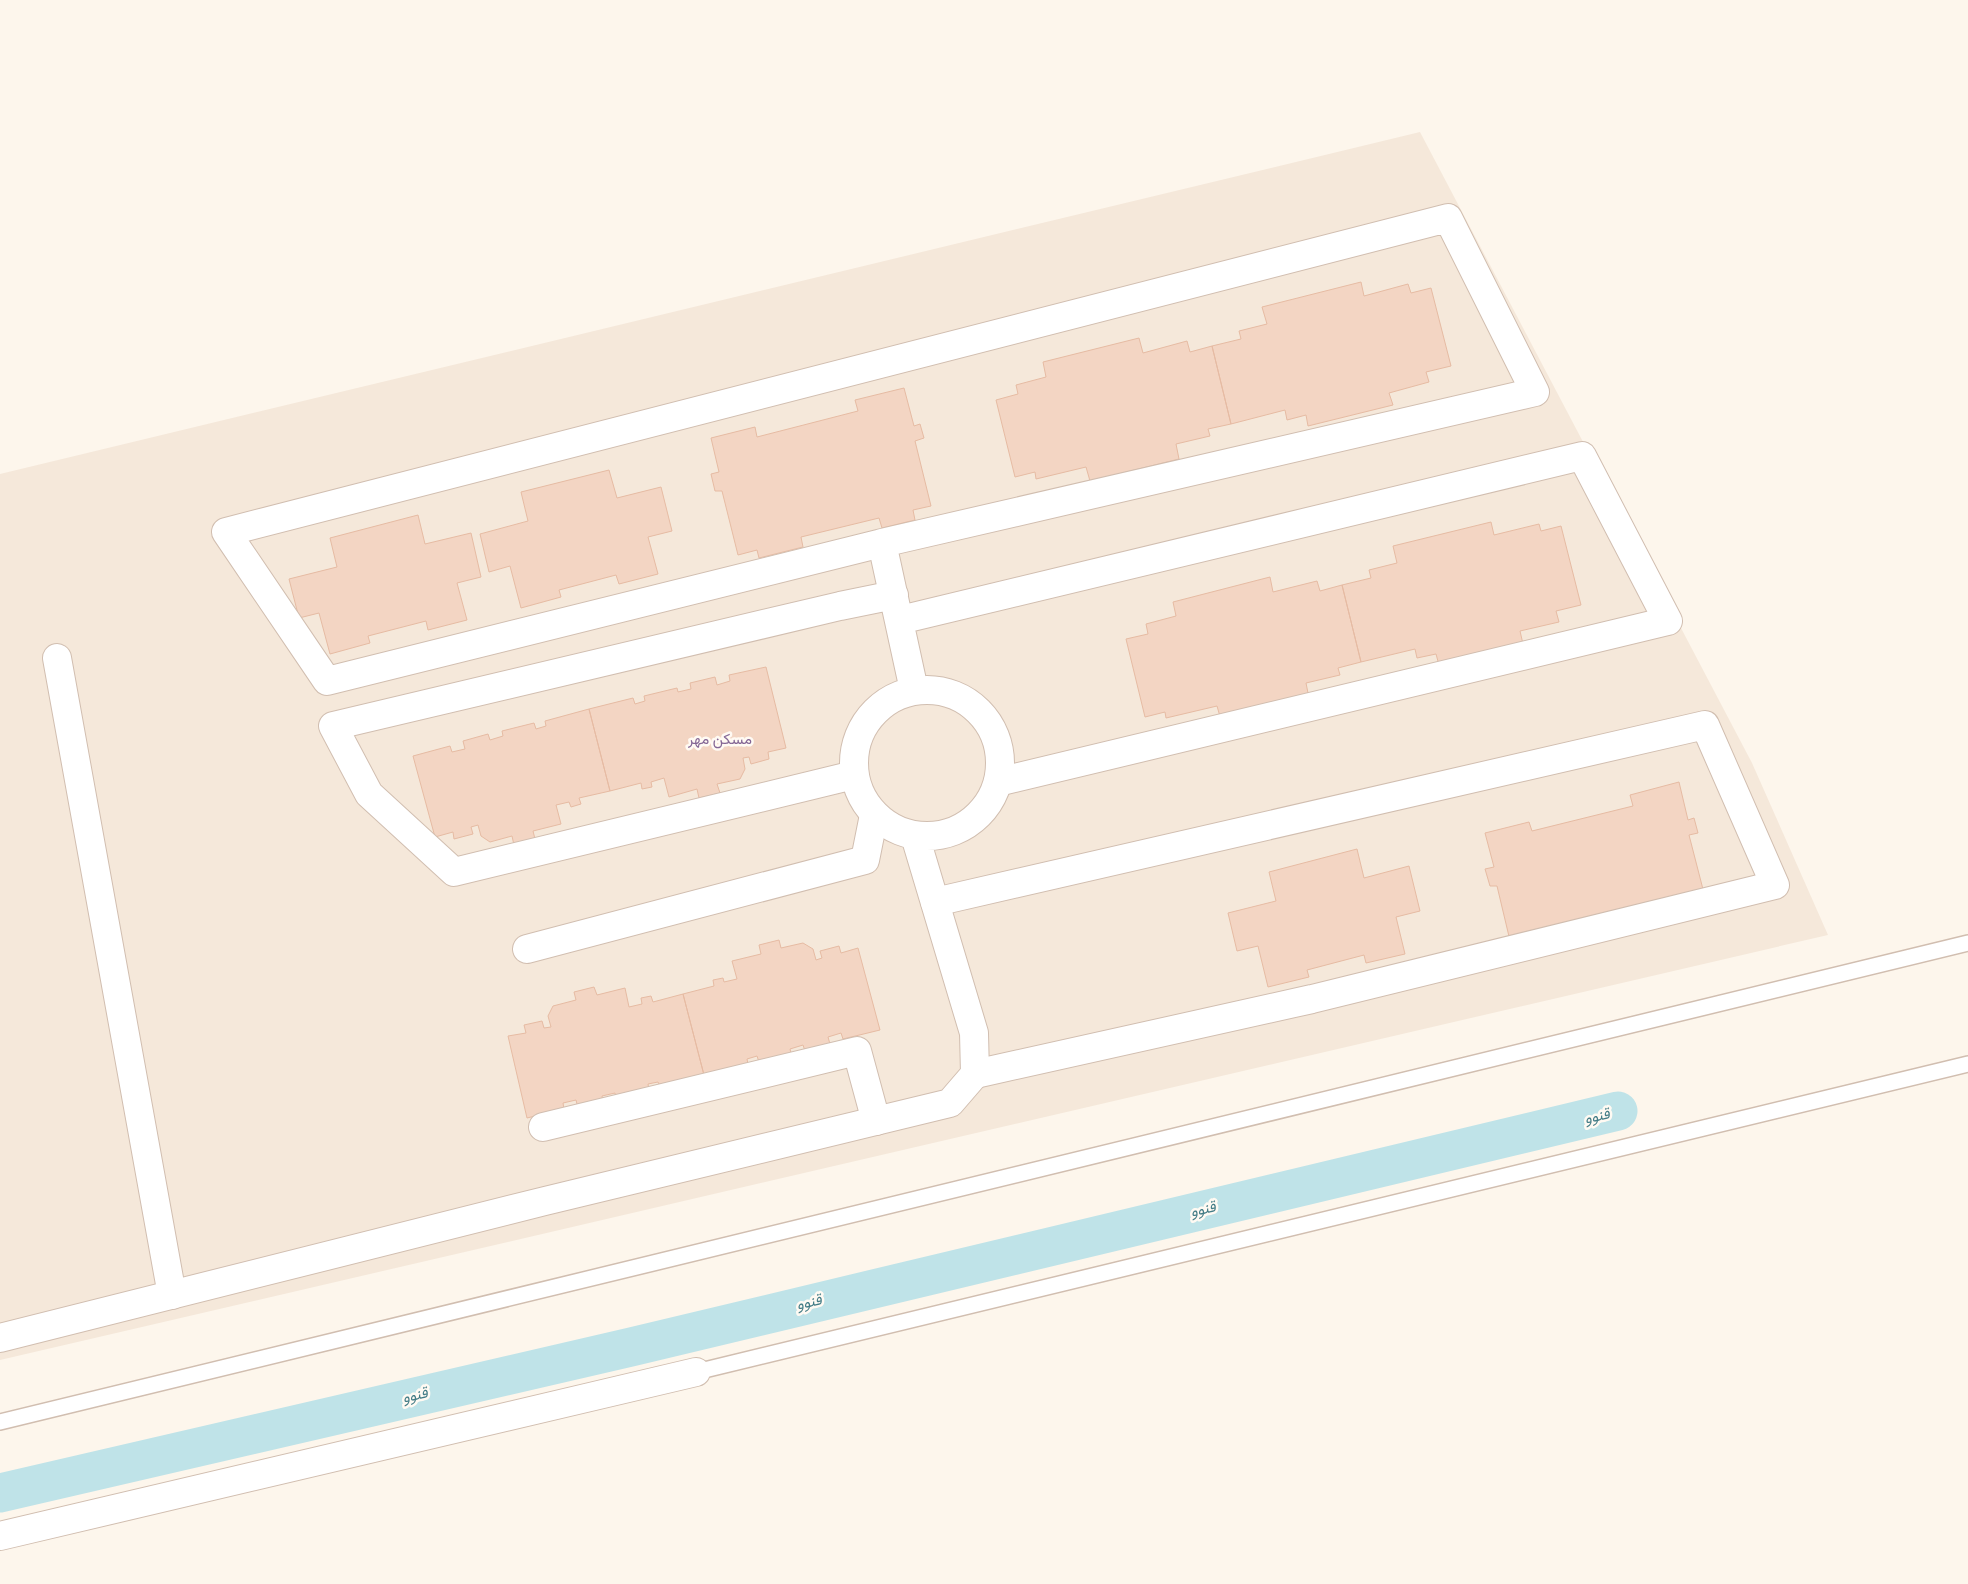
<svg xmlns="http://www.w3.org/2000/svg" width="1968" height="1584" viewBox="0 0 1968 1584" font-family="'Roboto Condensed',Vazirmatn,sans-serif">
<rect width="100%" height="100%" fill="#fdf6ec"/>
<!-- residential -->
<path fill="#f5e8da" d="M 1420,132 L 1752,763 L 1828,935 L 0,1360 L 0,474 Z"/>
<g fill="none" stroke-linecap="round" stroke-linejoin="round">
<!-- canal -->
<path stroke="#bfe3e8" stroke-width="39" d="M 0,1493 L 631,1347 L 1618,1111"/>
</g>
<!-- building -->
<path fill="#f3d5c3" stroke="#e6bba3" d="M 1361,282 L 1364,296 L 1408,284 L 1411,293 L 1431,288 L 1451,366 L 1426,372 L 1429,382 L 1389,393 L 1393,405 L 1308,426 L 1306,415 L 1287,420 L 1285,410 L 1231,424 L 1212,346 L 1241,339 L 1239,331 L 1267,324 L 1262,307 Z
M 1139,338 L 1143,353 L 1187,341 L 1190,352 L 1212,346 L 1231,424 L 1208,429 L 1210,436 L 1176,444 L 1179,459 L 1090,481 L 1086,467 L 1036,479 L 1035,472 L 1015,477 L 996,400 L 1018,394 L 1016,385 L 1046,377 L 1043,362 Z
M 904,388 L 914,426 L 920,424 L 924,438 L 915,441 L 931,506 L 913,510 L 915,520 L 882,528 L 879,518 L 801,537 L 803,547 L 759,558 L 757,550 L 738,555 L 722,491 L 715,491 L 711,474 L 719,472 L 711,438 L 755,427 L 757,437 L 858,411 L 855,400 Z
M 609,470 L 617,498 L 661,487 L 672,531 L 648,537 L 658,574 L 619,584 L 616,575 L 559,590 L 561,597 L 521,608 L 510,566 L 489,572 L 480,534 L 528,521 L 521,492 Z
M 418,515 L 425,544 L 471,533 L 481,577 L 457,583 L 467,620 L 428,630 L 426,621 L 368,636 L 370,643 L 330,654 L 319,613 L 299,618 L 289,579 L 337,567 L 330,538 Z
M 1491,522 L 1494,535 L 1539,524 L 1541,531 L 1561,526 L 1581,605 L 1556,611 L 1559,622 L 1520,631 L 1523,644 L 1439,665 L 1436,654 L 1417,658 L 1415,649 L 1361,662 L 1342,585 L 1371,578 L 1369,570 L 1397,563 L 1393,546 Z
M 1270,577 L 1273,592 L 1317,581 L 1320,591 L 1342,585 L 1361,662 L 1338,668 L 1340,675 L 1306,683 L 1309,698 L 1221,720 L 1217,706 L 1166,718 L 1165,712 L 1145,717 L 1126,639 L 1148,634 L 1146,624 L 1176,616 L 1173,602 Z
M 766,667 L 786,748 L 768,752 L 769,759 L 751,764 L 749,757 L 743,758 L 745,769 L 740,779 L 717,784 L 720,793 L 699,798 L 697,789 L 669,797 L 664,778 L 651,782 L 652,787 L 642,789 L 641,783 L 610,791 L 589,709 L 633,698 L 635,704 L 645,701 L 644,696 L 677,688 L 678,692 L 691,689 L 690,683 L 715,677 L 717,685 L 730,681 L 729,675 Z
M 589,709 L 610,791 L 579,798 L 581,804 L 571,807 L 569,802 L 556,805 L 561,824 L 533,831 L 535,839 L 514,845 L 512,836 L 490,842 L 481,836 L 478,825 L 471,827 L 473,834 L 454,839 L 453,832 L 435,837 L 413,756 L 450,746 L 452,752 L 465,749 L 463,741 L 488,734 L 490,740 L 503,736 L 502,731 L 534,723 L 536,729 L 546,726 L 545,721 Z
M 1679,782 L 1688,820 L 1694,818 L 1698,833 L 1689,835 L 1706,901 L 1512,949 L 1497,886 L 1490,886 L 1485,869 L 1494,867 L 1485,833 L 1529,822 L 1532,831 L 1633,806 L 1630,795 Z
M 1357,849 L 1364,878 L 1409,866 L 1420,911 L 1396,917 L 1405,954 L 1366,963 L 1364,955 L 1307,970 L 1309,977 L 1268,987 L 1258,946 L 1237,951 L 1228,913 L 1276,901 L 1269,872 Z
M 779,940 L 781,948 L 803,943 L 813,949 L 816,960 L 822,958 L 820,951 L 839,946 L 841,953 L 858,948 L 880,1030 L 843,1039 L 841,1033 L 828,1037 L 830,1044 L 805,1051 L 803,1045 L 790,1049 L 791,1053 L 759,1062 L 757,1056 L 747,1059 L 748,1064 L 704,1075 L 683,994 L 714,986 L 713,980 L 723,978 L 724,982 L 737,979 L 732,961 L 761,954 L 759,945 Z
M 594,987 L 597,995 L 625,988 L 629,1007 L 642,1004 L 641,998 L 651,996 L 653,1002 L 683,994 L 704,1075 L 660,1086 L 658,1082 L 648,1084 L 649,1090 L 616,1098 L 615,1093 L 602,1096 L 603,1102 L 578,1108 L 576,1100 L 563,1103 L 564,1109 L 527,1118 L 508,1036 L 526,1033 L 524,1025 L 542,1021 L 544,1028 L 551,1027 L 548,1016 L 553,1006 L 576,1000 L 574,992 Z"/>
<g fill="none" stroke-linecap="round" stroke-linejoin="round">
<!-- service casing -->
<g stroke="#d1beb0" stroke-width="18">
<path id="service" d="M 696,1372 L 1968,1064
M 0,1422 L 1968,943"/>
</g>
<!-- minor casing -->
<g stroke="#d1beb0" stroke-width="30">
<path id="minor" d="M 882,543 L 327,681 L 226,532 L 1448,218 L 1535,392 L 882,543 L 914,690
M 900,620 L 1582,456 L 1668,621 L 998,782
M 57,658 L 172,1295
M 854,775 L 454,872 L 369,794 L 333,726 L 840,606 L 894,595
M 935,902 L 1705,725 L 1775,885 L 1312,999 L 975,1074
M 527,949 L 865,860 L 874,815
M 543,1127 L 857,1051 L 876,1121
M 0,1536 L 696,1372"/>
</g>
<!-- tertiary casing -->
<g stroke="#d1beb0" stroke-width="30">
<path id="tertiary" d="M854 763a73 73 0 1 1 146 0a73 73 0 1 1-146 0Z
M 0,1338 L 545,1201 L 950,1103 L 975,1074 L 974,1033 L 915,836"/>
</g>
<!-- service -->
<use href="#service" stroke="#fff" stroke-width="15"/>
<!-- minor -->
<use href="#minor" stroke="#fff" stroke-width="28"/>
<!-- tertiary -->
<use href="#tertiary" stroke="#fff" stroke-width="28"/>
</g>
<g text-anchor="middle" dominant-baseline="central" stroke-width="5" stroke-linejoin="round" paint-order="stroke">
<!-- neighbourhood labels -->
<g font-size="15" fill="#846695" stroke="#fffaf3">
<text x="720" y="739">مسکن مهر</text>
</g>
<!-- water labels -->
<g font-size="15" font-style="italic" fill="#437c86" stroke="#fffaf3">
<text transform="translate(1597 1116) rotate(-13)">قنوو</text>
<text transform="translate(1203 1209) rotate(-13)">قنوو</text>
<text transform="translate(809 1302) rotate(-13)">قنوو</text>
<text transform="translate(415 1395) rotate(-13)">قنوو</text>
</g>
</g>
</svg>
